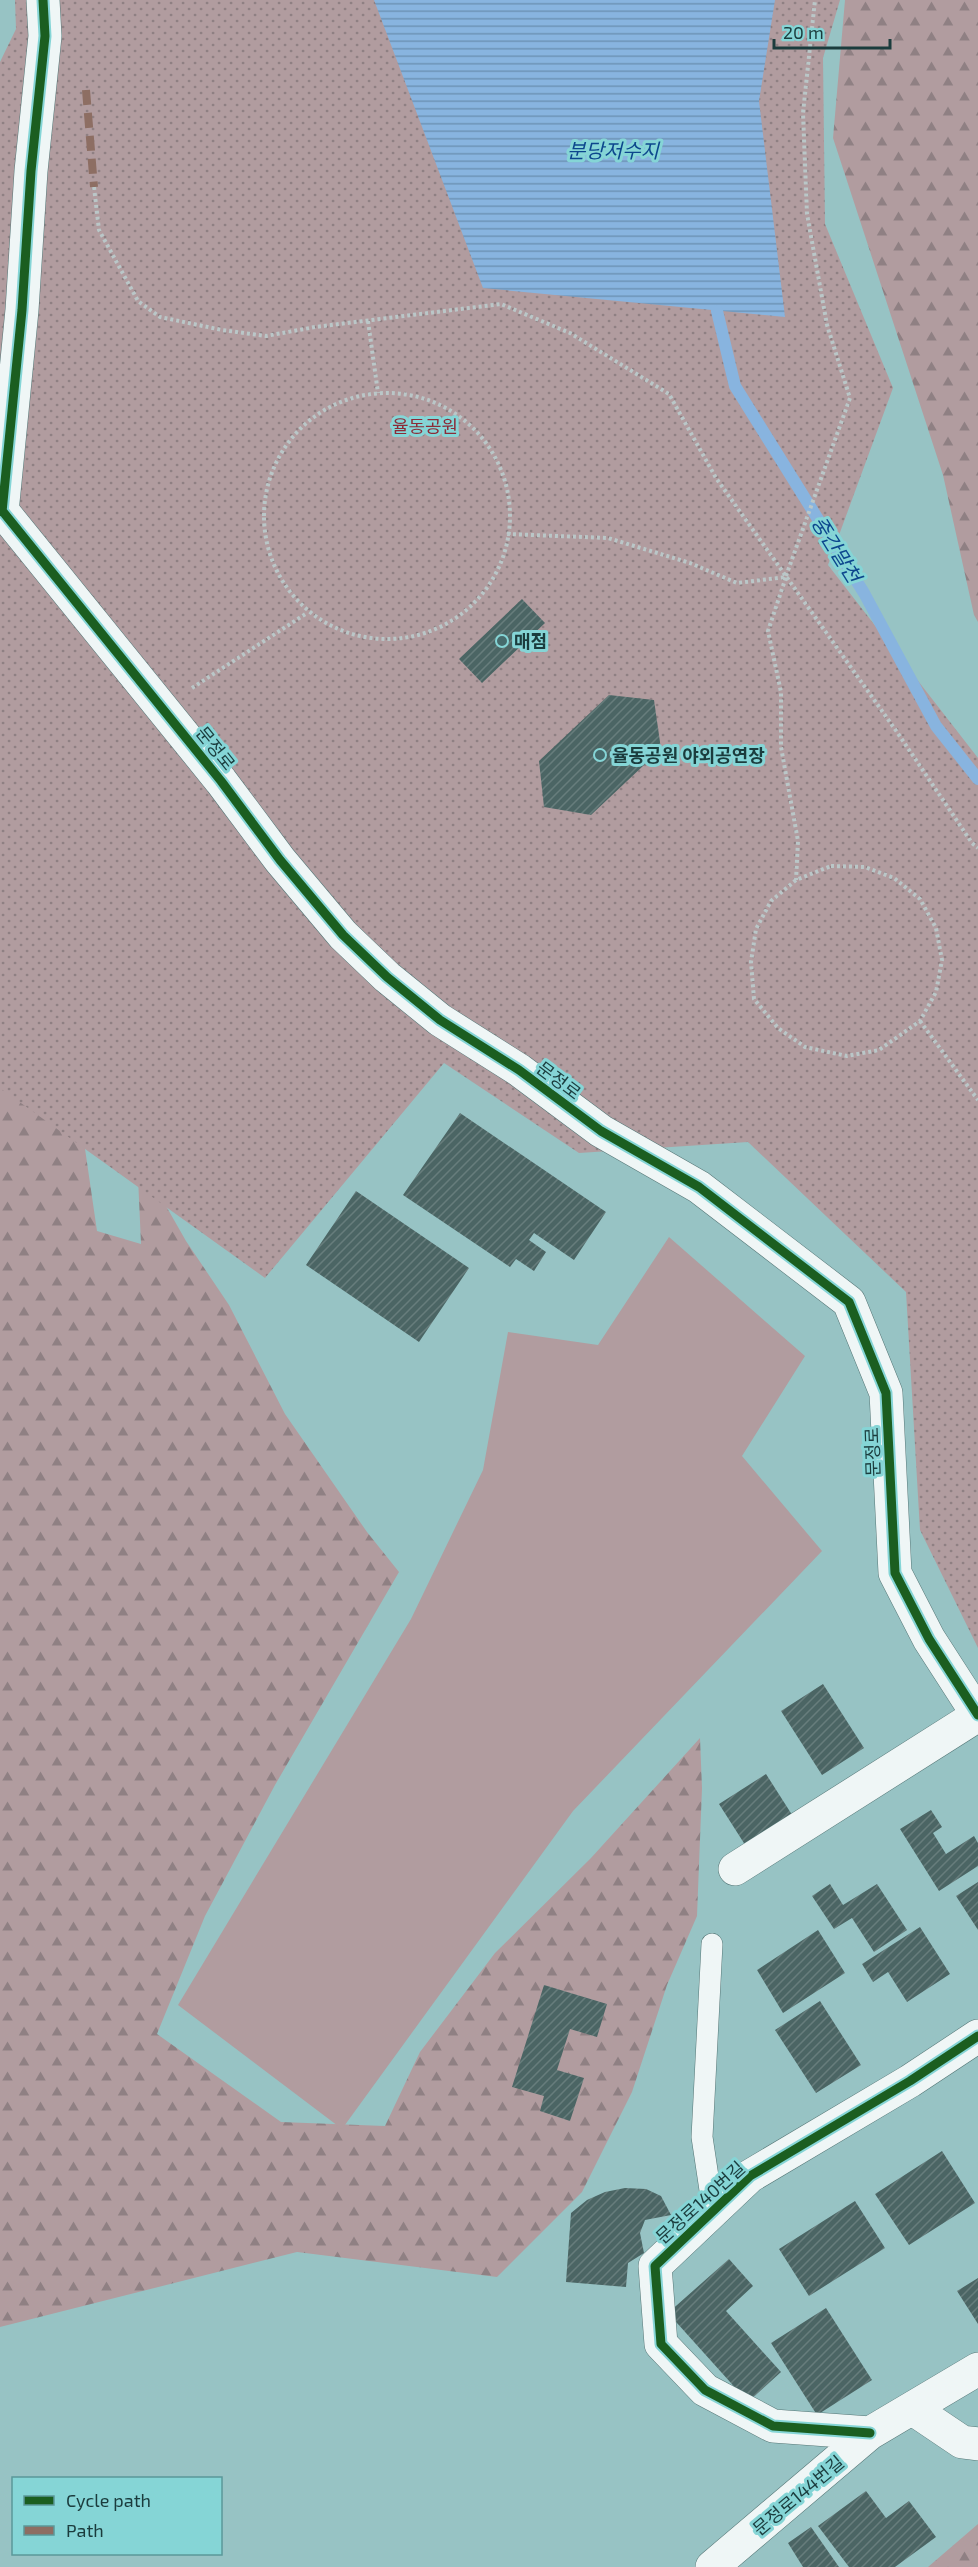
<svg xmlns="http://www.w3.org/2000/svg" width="978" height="2567" viewBox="0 0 978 2567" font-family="'Exo 2','Noto Sans KR',sans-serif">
<defs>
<pattern id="forest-firs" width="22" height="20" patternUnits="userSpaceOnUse" patternTransform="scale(1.5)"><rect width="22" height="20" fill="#b19c9f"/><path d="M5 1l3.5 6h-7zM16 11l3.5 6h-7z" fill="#8f8083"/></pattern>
<pattern id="park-dots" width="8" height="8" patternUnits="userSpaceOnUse" patternTransform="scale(1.5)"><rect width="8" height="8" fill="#b19c9f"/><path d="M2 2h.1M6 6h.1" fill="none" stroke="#8f8083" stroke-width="1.8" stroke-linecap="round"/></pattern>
<pattern id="water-rules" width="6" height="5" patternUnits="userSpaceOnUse" patternTransform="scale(1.5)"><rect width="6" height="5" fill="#88b4df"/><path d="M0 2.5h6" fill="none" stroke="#6e94b6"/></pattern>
<pattern id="building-hatch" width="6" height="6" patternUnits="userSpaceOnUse" patternTransform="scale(1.5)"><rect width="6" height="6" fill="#4b6564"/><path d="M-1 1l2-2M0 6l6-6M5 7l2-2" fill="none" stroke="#677d7c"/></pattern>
</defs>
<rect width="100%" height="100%" fill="#97c3c4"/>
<!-- forest -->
<path fill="url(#forest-firs)" d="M 845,0 L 978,0 L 978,622 L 974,615 L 943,475 L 833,138 Z
M 0,973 L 63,998 L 97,1231 L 141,1244 L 137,1155 L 186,1241 L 229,1305 L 285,1414 L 367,1532 L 399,1572 L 275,1785 L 205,1916 L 157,2034 L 281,2122 L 385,2126 L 420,2052 L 495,1953 L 591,1858 L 700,1738 L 702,1788 L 697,1916 L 667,1985 L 632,2092 L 582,2192 L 497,2277 L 297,2252 L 0,2327 Z
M 978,2524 L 978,2567 L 928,2567 Z"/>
<!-- park -->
<path fill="url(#park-dots)" d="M 15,0 L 840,0 L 823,58 L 825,224 L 893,388 L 828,565 L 978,758 L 978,1648 L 920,1530 L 906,1292 L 748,1142 L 579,1153 L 444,1063 L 265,1278 L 0,1088 L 0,62 L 16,29 Z"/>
<!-- garden -->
<path fill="#b19c9f" d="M 669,1237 L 805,1356 L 742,1456 L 822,1551 L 573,1811 L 342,2129 L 178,2005 L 411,1619 L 483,1470 L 508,1332 L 598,1345 Z"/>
<!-- water -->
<path fill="url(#water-rules)" d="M 374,0 L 775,0 L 759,101 L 785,317 L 483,288 Z"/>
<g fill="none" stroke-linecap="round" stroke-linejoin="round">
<!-- stream -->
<path stroke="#88b4df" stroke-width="12" d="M 717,311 L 735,386 L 864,593 L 936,726 L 978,779"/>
</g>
<!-- building -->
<path fill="url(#building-hatch)" d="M 522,599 L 545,623 L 482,683 L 459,659 Z
M 609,695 L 654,700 L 661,749 L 591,815 L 544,807 L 539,761 Z
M 460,1113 L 606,1212 L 574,1260 L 534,1233 L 529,1240 L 546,1252 L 534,1271 L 516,1259 L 510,1267 L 403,1195 Z
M 356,1191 L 469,1268 L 419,1342 L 306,1265 Z
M 823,1684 L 864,1748 L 822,1775 L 781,1711 Z
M 766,1774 L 796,1821 L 749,1851 L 719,1804 Z
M 931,1810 L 942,1827 L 933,1833 L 946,1854 L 974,1836 L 978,1843 L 978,1866 L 939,1891 L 900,1829 Z
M 978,1882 L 978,1930 L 956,1896 Z
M 830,1884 L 843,1905 L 877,1884 L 907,1930 L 874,1952 L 852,1918 L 834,1929 L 812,1896 Z
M 920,1927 L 950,1974 L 907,2002 L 888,1972 L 873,1982 L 862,1964 Z
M 818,1930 L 845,1973 L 783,2013 L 757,1970 Z
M 544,1985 L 607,2004 L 597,2037 L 570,2029 L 557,2070 L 584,2078 L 570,2121 L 540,2111 L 544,2096 L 512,2087 Z
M 820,2001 L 861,2065 L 816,2093 L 775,2030 Z
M 942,2151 L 975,2203 L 909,2245 L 875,2194 Z
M 625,2188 L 646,2189 L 661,2196 L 671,2215 L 645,2220 L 640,2233 L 644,2253 L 628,2263 L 626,2287 L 566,2282 L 571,2213 L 587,2200 L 605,2192 Z
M 855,2201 L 885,2248 L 809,2296 L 779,2249 Z
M 729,2259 L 753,2286 L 726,2311 L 781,2372 L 748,2402 L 668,2313 Z
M 978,2278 L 978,2324 L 957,2291 Z
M 826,2308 L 872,2380 L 817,2415 L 771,2343 Z
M 866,2491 L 886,2518 L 909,2501 L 936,2537 L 895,2567 L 849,2567 L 818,2526 Z
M 811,2527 L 839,2567 L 803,2567 L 788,2543 Z"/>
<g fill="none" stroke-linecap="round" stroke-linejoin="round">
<!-- lane casing -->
<g stroke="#547676" stroke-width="22">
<path id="lane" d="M 712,1944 L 702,2137 L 713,2210"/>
</g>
<!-- street casing -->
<g stroke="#547676" stroke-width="34">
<path id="street" d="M 0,508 L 221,781 L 280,860 L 343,935 L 387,977 L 440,1020 L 519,1070 L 601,1131 L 699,1187 L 849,1302 L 886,1393 L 895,1573 L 929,1639 L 978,1715
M 2,512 L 22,310 L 31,171 L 45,36 L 43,0
M 735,1869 L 978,1715
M 913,2409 L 962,2442 L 978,2444
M 870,2433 L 773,2426 L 705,2390 L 661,2344 L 655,2266 L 750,2176 L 910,2081 L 978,2036
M 712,2567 L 870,2433 L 978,2369"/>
</g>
<!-- path -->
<path stroke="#bac7c8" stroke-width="4" stroke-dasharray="3 3" stroke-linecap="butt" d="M 94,187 L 99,230 L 138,301 L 160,317 L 222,330 L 266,336 L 315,327 L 501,304 L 570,333 L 669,394 L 716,478 L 897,732 L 972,843 L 978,848
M 368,321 L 378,393
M264 516a123 123 0 1 1 246 0a123 123 0 1 1-246 0Z
M 507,534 L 608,538 L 690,563 L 737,583 L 786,577 L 768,631 L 781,692 L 781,747 L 798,841 L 796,880
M 786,576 L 850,398 L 827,325 L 807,214 L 803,113 L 815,0
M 192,688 L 307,613
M 831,866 L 865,867 L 894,878 L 920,899 L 936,928 L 942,960 L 936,992 L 920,1021 L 879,1050 L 847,1056 L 805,1047 L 778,1028 L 754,999 L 751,962 L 756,929 L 771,901 L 796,880 Z
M 920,1021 L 978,1100"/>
<!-- lane -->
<use href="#lane" stroke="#eff6f6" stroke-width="21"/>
<!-- street -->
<use href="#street" stroke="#eff6f6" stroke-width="33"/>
<!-- quiet -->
<path stroke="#8d6e63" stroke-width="8" stroke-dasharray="15 8" stroke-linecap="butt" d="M 86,90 L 94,187"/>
<!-- cycleway casing -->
<g stroke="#85d5d6" stroke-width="13">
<path id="cycleway" d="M 0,508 L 221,781 L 280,860 L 343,935 L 387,977 L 440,1020 L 519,1070 L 601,1131 L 699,1187 L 849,1302 L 886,1393 L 895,1573 L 929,1639 L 978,1715
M 2,512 L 22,310 L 31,171 L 45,36 L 43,0
M 870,2433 L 773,2426 L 705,2390 L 661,2344 L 655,2266 L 750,2176 L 910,2081 L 978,2036"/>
</g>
<!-- cycleway -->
<use href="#cycleway" stroke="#1b5e20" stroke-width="9"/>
</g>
<!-- markers -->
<g fill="#466b6c" stroke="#85d5d6" stroke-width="2">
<circle cx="502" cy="641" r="6"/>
<circle cx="600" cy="755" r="6"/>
</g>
<g text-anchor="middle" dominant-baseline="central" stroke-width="6" stroke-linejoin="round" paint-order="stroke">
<!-- park labels -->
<g font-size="18" fill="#8c2b37" stroke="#85d5d6">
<text x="425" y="426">율동공원</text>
</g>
<!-- poi labels -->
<g font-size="18" font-weight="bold" fill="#1b3c3d" stroke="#85d5d6" text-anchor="start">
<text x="514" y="641">매점</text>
<text x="612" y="755">율동공원 야외공연장</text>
</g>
<!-- street labels -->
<g font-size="18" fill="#1b3c3d" stroke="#85d5d6">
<text transform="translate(216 748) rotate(51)">문정로</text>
<text transform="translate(559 1080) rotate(37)">문정로</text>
<text transform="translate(872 1452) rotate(-92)">문정로</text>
<text transform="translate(700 2202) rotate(-42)">문정로140번길</text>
<text transform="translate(798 2495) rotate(-40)">문정로144번길</text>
</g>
<!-- water labels -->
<g font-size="20" font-style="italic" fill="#0c468d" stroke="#85d5d6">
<text x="613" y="150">분당저수지</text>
<text transform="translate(837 549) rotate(58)">중간말천</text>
</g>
</g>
<!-- legend -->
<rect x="12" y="2477" width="210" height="78" fill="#85d5d6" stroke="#5b9899" stroke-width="1.5"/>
<rect x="24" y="2496" width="30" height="9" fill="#1b5e20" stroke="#5b9899" stroke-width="1.5"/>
<text x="66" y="2507" font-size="18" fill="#1b3c3d">Cycle path</text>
<rect x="24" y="2526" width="30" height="9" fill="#8d6e63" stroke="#5b9899" stroke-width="1.5"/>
<text x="66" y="2537" font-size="18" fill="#1b3c3d">Path</text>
<!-- scale -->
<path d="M774 39v9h116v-9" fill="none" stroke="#1b3c3d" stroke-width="3"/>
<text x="783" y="39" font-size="18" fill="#1b3c3d" stroke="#85d5d6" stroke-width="4.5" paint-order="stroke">20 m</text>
</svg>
